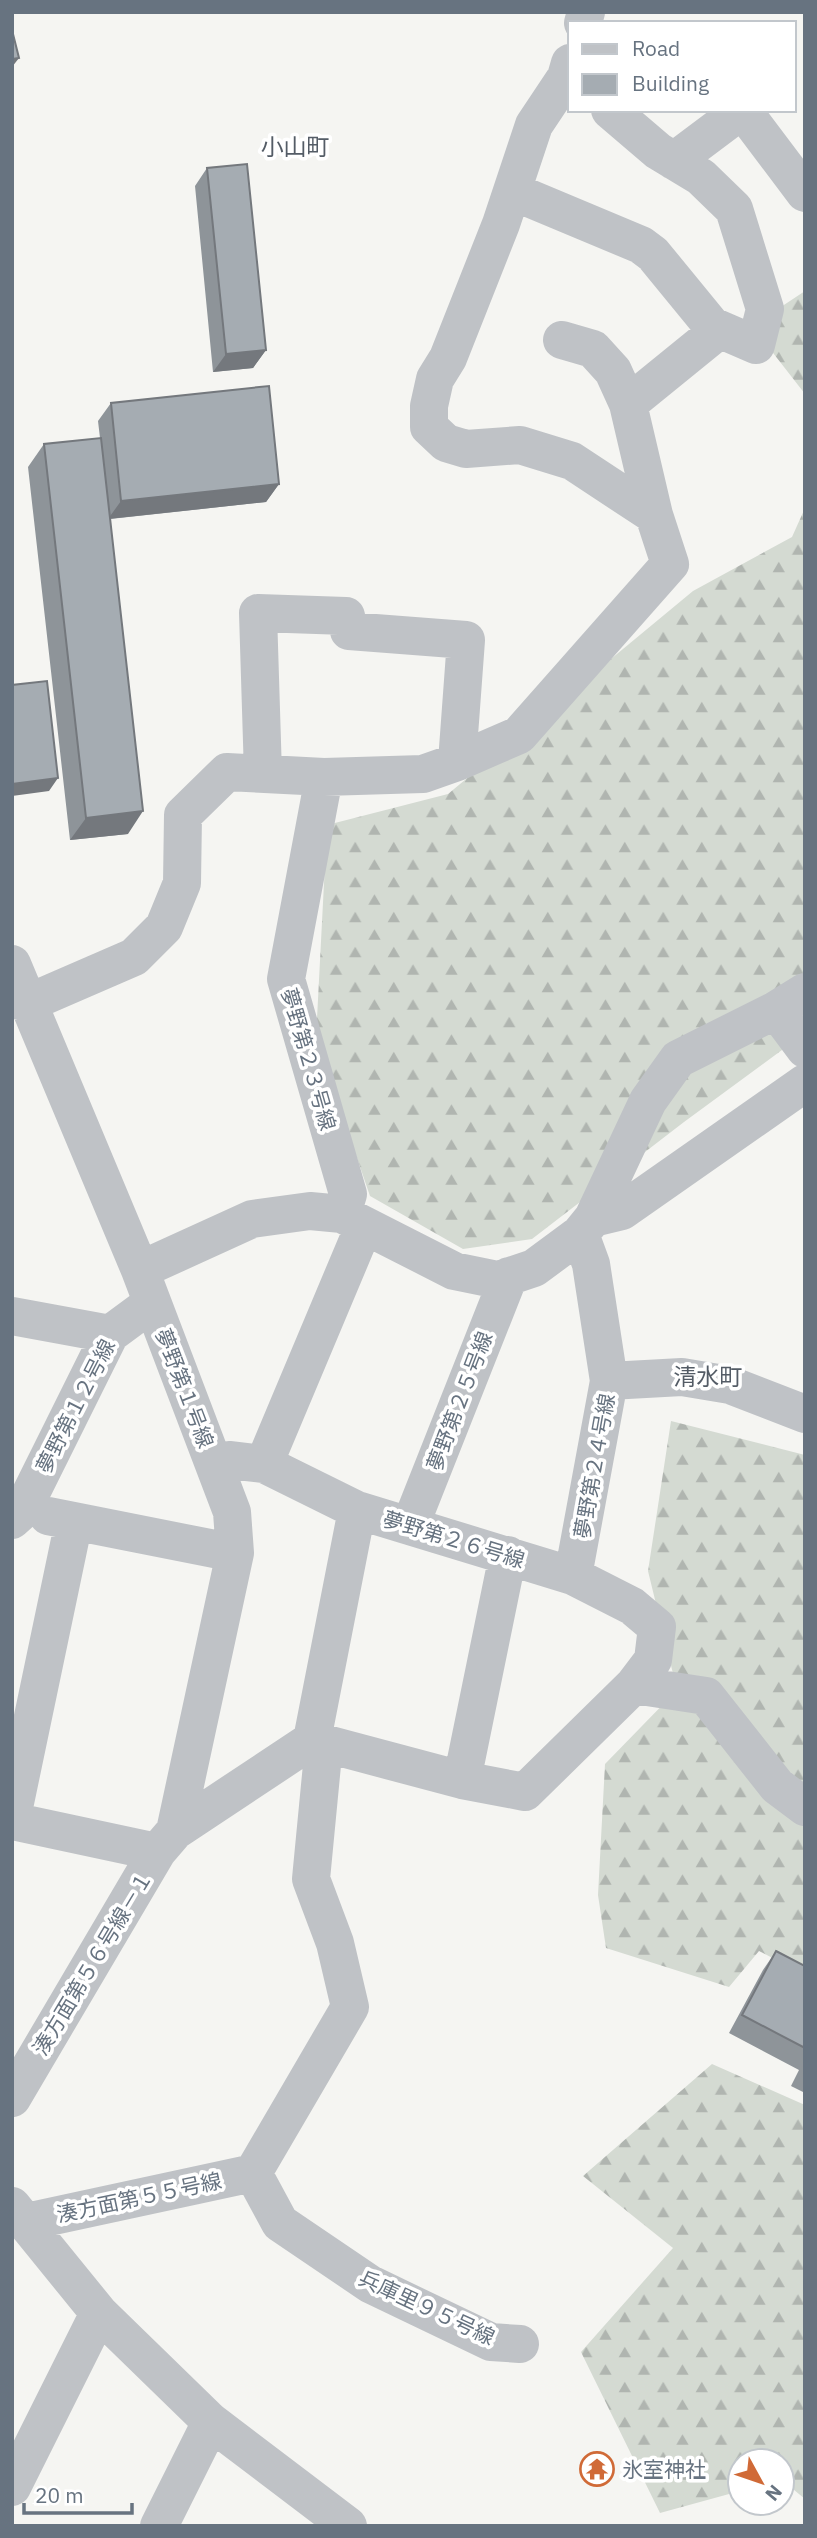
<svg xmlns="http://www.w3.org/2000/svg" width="817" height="2538" viewBox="0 0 817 2538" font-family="'IBM Plex Sans','Noto Sans JP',sans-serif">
<defs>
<pattern id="forest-firs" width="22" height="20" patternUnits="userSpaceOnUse" patternTransform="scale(1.75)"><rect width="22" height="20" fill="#d4dad2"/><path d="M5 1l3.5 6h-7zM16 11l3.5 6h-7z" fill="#b0b5b0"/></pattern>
</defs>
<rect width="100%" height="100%" fill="#f5f5f2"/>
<!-- forest -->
<path fill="url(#forest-firs)" d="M 805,291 L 805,394 L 752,326 Z
M 805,508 L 805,1033 L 684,1122 L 532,1239 L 463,1249 L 370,1196 L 316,1038 L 327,825 L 448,794 L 693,591 L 792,537 Z
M 671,1421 L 805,1455 L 805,1975 L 759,1951 L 729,1987 L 606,1948 L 598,1895 L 605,1764 L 677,1690 L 648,1571 Z
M 712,2064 L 805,2105 L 805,2499 L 782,2480 L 782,2461 L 740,2461 L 740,2491 L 660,2513 L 581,2352 L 673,2248 L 583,2176 Z"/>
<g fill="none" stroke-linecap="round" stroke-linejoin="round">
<!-- street -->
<path stroke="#bfc2c6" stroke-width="38" d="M 583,23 L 586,12
M 674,161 L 738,113 L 747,116 L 805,193
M 512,191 L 641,245 L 653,254 L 712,326 L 756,345 L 765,309 L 734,209 L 701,177 L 658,151 L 610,110
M 562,340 L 593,349 L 613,371 L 628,404
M 654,515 L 628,404 L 719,330
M 263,774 L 258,613 L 346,616 L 349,631 L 466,640 L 457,762
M 324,777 L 286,979 L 348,1194 L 342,1214
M 12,964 L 140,1270 L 232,1512 L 235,1553 L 175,1831
M 12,999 L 28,1003 L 134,957 L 164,927 L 182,883 L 183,815 L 227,772 L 324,777 L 423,774 L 457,762 L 519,735 L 670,564 L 654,515 L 572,461 L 520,445 L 466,449 L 446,443 L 429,427 L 429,406 L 435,379 L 448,358 L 501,224 L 534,125 L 566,77 L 570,63
M 776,1010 L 805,1049
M 593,1218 L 622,1211 L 805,1083
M 140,1270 L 252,1219 L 310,1211 L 342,1214 L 454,1271 L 498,1280 L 534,1268 L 580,1234 L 593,1218 L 648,1101 L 678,1059 L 776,1010 L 805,992
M 12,1316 L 110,1334
M 609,1381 L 682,1377 L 730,1385 L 805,1414
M 264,1464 L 364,1226
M 48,1516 L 235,1553
M 12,1520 L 22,1511 L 110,1334 L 152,1303
M 410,1526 L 509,1276
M 573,1576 L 609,1381 L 591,1264 L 580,1234
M 634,1685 L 706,1696 L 777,1786 L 805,1807
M 312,1740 L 357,1510
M 462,1780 L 508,1555
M 12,1817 L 74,1521
M 12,1821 L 157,1852
M 12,2098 L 157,1852 L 175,1831 L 312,1740 L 462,1780 L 525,1792 L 634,1685 L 653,1660 L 657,1627 L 632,1606 L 573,1576 L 357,1510 L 264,1464 L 229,1460 L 215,1467
M 253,2173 L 350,2007 L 335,1943 L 311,1879 L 324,1744
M 253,2173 L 280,2223 L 370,2284 L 491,2342 L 520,2344
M 12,2206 L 99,2313 L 211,2422 L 348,2526
M 26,2222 L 253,2173
M 12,2487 L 99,2313
M 159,2526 L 211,2422"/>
</g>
<!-- wall -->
<path fill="#8e9499" d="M 207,168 L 266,350 L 253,368 L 213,372 L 195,186 Z
M 111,403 L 279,484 L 266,502 L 110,519 L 128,834 L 70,840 L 28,467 L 44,444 L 100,438 L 98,421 Z
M 776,1951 L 805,1966 L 805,2093 L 791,2086 L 799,2070 L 729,2033 L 763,1970 Z"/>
<!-- shaded-wall -->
<path fill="#74787d" d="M 19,58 L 12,67 L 12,59 Z
M 266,350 L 253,368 L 213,372 L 226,354 Z
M 279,484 L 266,502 L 108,519 L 121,501 Z
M 58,778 L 49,791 L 12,796 L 12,784 Z
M 143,811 L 128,834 L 70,840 L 86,818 Z"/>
<!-- building -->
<path fill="#a5acb2" stroke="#74787d" stroke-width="2" d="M 12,30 L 19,58 L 12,59 Z
M 247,164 L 266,350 L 226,354 L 207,168 Z
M 269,386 L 279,484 L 121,501 L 111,403 Z
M 101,438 L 143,811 L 86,818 L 44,444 Z
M 47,681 L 58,778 L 12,784 L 12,685 Z
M 776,1951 L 805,1966 L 805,2048 L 742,2015 Z"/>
<!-- icons -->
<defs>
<g id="temple-ring" transform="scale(1.75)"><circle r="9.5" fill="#fff" stroke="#d06a37" stroke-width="1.5"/><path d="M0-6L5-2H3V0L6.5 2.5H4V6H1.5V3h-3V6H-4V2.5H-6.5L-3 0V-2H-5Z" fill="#d06a37"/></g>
</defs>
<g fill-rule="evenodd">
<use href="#temple-ring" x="597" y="2469"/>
</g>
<g text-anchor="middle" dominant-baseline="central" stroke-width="7" stroke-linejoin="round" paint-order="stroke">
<!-- street labels -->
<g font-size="21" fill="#677380" stroke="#fff">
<text transform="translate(309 1059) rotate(74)">夢野第２３号線</text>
<text transform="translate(185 1388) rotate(69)">夢野第１号線</text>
<text transform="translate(459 1401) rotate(-69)">夢野第２５号線</text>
<text transform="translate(75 1406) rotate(-63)">夢野第１２号線</text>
<text transform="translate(594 1466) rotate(-80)">夢野第２４号線</text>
<text transform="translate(454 1539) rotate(17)">夢野第２６号線</text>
<text transform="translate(92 1963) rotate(-59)">湊方面第５６号線－１</text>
<text transform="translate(139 2197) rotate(-12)">湊方面第５５号線</text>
<text transform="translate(427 2307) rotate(25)">兵庫里９５号線</text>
</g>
<!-- poi labels -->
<g font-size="21" fill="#677380" stroke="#fff" text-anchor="start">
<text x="622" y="2469">氷室神社</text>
</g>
<!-- neighbourhood labels -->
<g font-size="23" fill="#545c66" stroke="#fff">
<text x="295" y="146">小山町</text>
<text x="708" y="1376">清水町</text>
</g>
</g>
<!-- border -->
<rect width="817" height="2538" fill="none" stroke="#677380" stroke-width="28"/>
<!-- legend -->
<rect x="568" y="21" width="228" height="91" fill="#ffffff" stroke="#c2c7cc" stroke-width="2"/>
<rect x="582" y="44" width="35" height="10" fill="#bfc2c6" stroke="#c2c7cc" stroke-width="2"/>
<text x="632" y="56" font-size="21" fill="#677380">Road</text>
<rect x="582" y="74" width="35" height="21" fill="#a5acb2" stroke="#c2c7cc" stroke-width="2"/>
<text x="632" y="91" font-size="21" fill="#677380">Building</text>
<!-- north arrow -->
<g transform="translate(761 2482) rotate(130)"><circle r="33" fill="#ffffff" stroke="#c2c7cc" stroke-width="2"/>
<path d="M0-5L12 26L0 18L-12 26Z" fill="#d06a37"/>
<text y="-10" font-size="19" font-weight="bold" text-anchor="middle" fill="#677380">N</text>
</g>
<!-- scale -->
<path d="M24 2503v10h108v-10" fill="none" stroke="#677380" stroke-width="3.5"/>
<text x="35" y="2503" font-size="21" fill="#677380" stroke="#ffffff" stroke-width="5" paint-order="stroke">20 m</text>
</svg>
